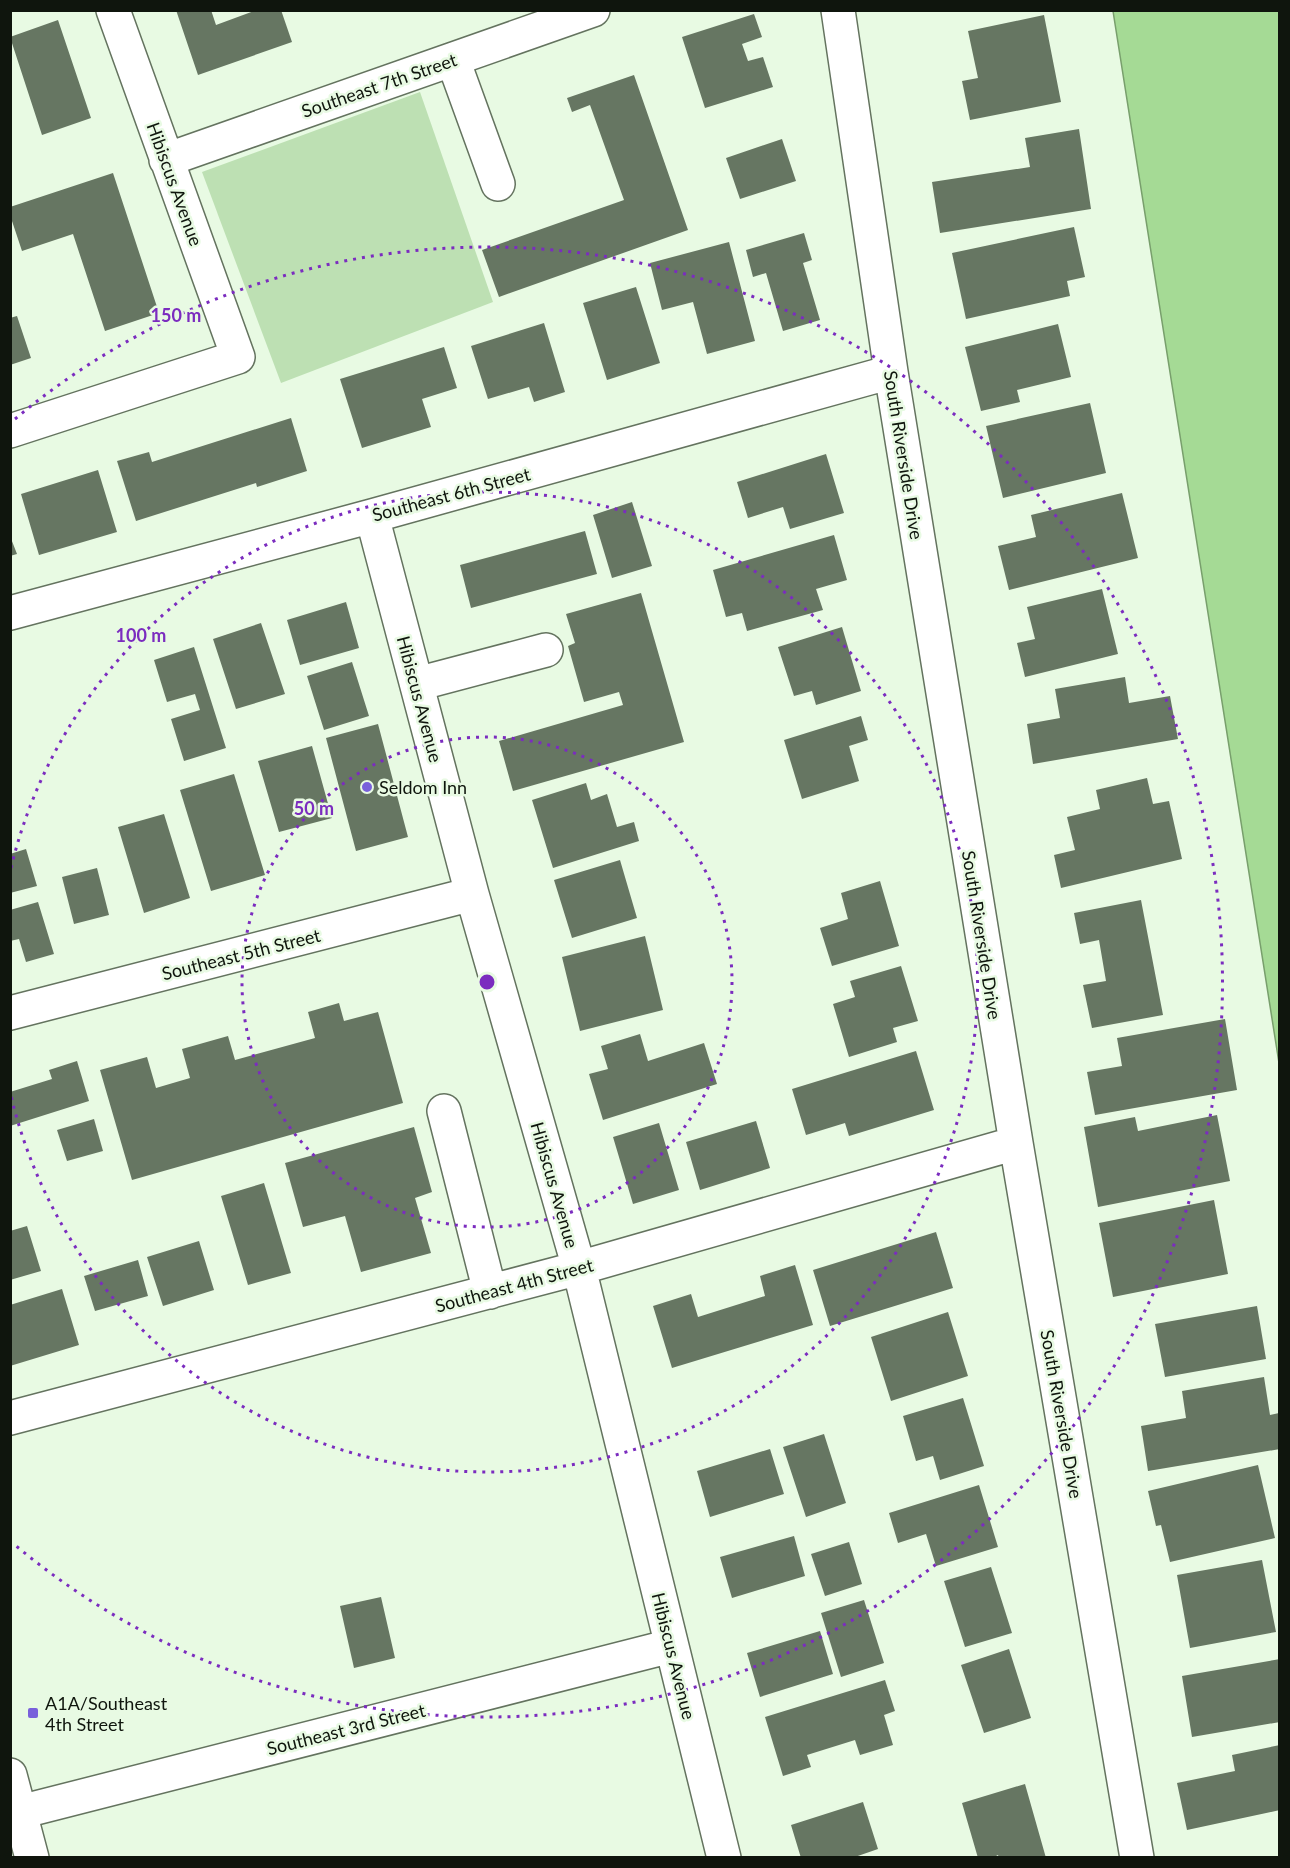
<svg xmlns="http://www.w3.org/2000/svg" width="1290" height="1868" viewBox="0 0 1290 1868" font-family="Lato,sans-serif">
<rect width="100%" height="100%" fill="#e8fae3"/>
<!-- green -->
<path fill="#bde0b3" d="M 420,92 L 493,302 L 281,383 L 202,172 Z"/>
<!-- water -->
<path fill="#a5da95" stroke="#789f6c" stroke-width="1.5" d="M 1113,11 L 1279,11 L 1279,1063 Z"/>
<!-- building -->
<path fill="#667662" d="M 176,10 L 211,10 L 216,25 L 257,10 L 281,10 L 292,42 L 198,75 Z
M 754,14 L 762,37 L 742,44 L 748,61 L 763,57 L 773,87 L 705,108 L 682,37 Z
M 1044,15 L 1061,102 L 970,120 L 962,81 L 978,78 L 968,31 Z
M 58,20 L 91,118 L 42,135 L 10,37 Z
M 634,75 L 688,230 L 499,297 L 482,250 L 624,200 L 590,105 L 572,112 L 567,98 Z
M 1079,129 L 1091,209 L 940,233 L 932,182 L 1030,167 L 1025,138 Z
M 782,139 L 796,181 L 740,199 L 726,158 Z
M 113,173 L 159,313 L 105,331 L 73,234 L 22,251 L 10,215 L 10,207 Z
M 1074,227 L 1085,277 L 1067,281 L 1070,296 L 966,319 L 952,253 Z
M 804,233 L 812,260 L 803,263 L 820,320 L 783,331 L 766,273 L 753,277 L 746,250 Z
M 729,242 L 755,341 L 707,354 L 693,302 L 662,310 L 650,263 Z
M 636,287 L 660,363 L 607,380 L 583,303 Z
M 17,316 L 31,358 L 10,365 L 10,318 Z
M 544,323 L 565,392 L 534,402 L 529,387 L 488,399 L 471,346 Z
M 1058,324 L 1071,377 L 1017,390 L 1020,402 L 981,411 L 965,347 Z
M 444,347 L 457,388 L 422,399 L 431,427 L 362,448 L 340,379 Z
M 1090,403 L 1106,473 L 1003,498 L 986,426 Z
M 291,418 L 307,471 L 257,487 L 256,483 L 136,521 L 117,461 L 149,452 L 152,462 Z
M 826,454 L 844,513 L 790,529 L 783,507 L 748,518 L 737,482 Z
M 98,470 L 117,532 L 39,555 L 21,494 Z
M 1122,493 L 1138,558 L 1009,590 L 998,546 L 1036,537 L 1031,515 Z
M 632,502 L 652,566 L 612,578 L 593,515 Z
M 585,531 L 597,574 L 471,608 L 460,565 Z
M 834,535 L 847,580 L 816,589 L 823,610 L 747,631 L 742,613 L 726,617 L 713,570 Z
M 10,536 L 17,554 L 10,556 Z
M 1102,589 L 1118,654 L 1025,677 L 1017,643 L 1035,639 L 1027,607 Z
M 641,593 L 684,742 L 513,791 L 499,741 L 623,705 L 619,692 L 584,702 L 568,646 L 575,643 L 566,614 Z
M 346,602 L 359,648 L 300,665 L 287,620 Z
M 261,623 L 285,694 L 236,709 L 213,639 Z
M 842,627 L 861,691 L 816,705 L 812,691 L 794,696 L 778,647 Z
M 194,647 L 226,748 L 184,761 L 171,719 L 200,710 L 195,694 L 167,702 L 154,660 Z
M 352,662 L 369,716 L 324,730 L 307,676 Z
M 1125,677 L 1129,703 L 1170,696 L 1178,739 L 1033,764 L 1027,724 L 1060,718 L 1055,689 Z
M 861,716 L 868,740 L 849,746 L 859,781 L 802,799 L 784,740 Z
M 378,724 L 408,837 L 356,851 L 326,738 Z
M 312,746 L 332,818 L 279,832 L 258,761 Z
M 234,774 L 265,875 L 211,891 L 180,790 Z
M 1147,778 L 1153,804 L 1169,801 L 1182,859 L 1061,888 L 1054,855 L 1075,850 L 1067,817 L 1100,809 L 1096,790 Z
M 586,783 L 591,800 L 607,794 L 617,827 L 634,822 L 639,841 L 553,868 L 532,800 Z
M 164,814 L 190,898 L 144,913 L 118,827 Z
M 26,849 L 37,886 L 10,893 L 10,854 Z
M 620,860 L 637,918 L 572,938 L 554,880 Z
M 97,868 L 109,915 L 74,924 L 62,877 Z
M 880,881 L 899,946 L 832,966 L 820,928 L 848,919 L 841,893 Z
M 1141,900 L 1163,1015 L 1092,1028 L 1083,985 L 1106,981 L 1099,940 L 1080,944 L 1074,913 Z
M 38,902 L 54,954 L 26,962 L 19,939 L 10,941 L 10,910 Z
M 645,936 L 663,1010 L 580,1031 L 562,957 Z
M 901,966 L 918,1021 L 893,1028 L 897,1042 L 849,1057 L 833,1004 L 855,997 L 850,981 Z
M 339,1003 L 344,1021 L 378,1012 L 403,1103 L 132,1180 L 100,1070 L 147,1057 L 156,1088 L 190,1078 L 182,1049 L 228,1036 L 235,1060 L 315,1038 L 308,1012 Z
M 1225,1019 L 1237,1090 L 1095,1115 L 1087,1072 L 1122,1066 L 1117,1038 Z
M 640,1034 L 648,1061 L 704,1043 L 717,1084 L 603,1120 L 589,1074 L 608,1069 L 601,1046 Z
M 916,1051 L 934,1110 L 849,1136 L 845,1123 L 806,1135 L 792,1089 Z
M 77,1061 L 89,1101 L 10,1126 L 10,1092 L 52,1079 L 49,1070 Z
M 1217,1115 L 1230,1181 L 1098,1207 L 1084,1127 L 1135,1117 L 1138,1131 Z
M 94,1119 L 103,1151 L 67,1161 L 57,1130 Z
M 756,1121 L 770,1168 L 700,1190 L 686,1142 Z
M 659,1123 L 679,1190 L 633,1204 L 613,1137 Z
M 414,1127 L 432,1192 L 415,1198 L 431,1253 L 361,1272 L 345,1216 L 303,1227 L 285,1163 Z
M 264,1183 L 291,1273 L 248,1285 L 221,1196 Z
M 1214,1200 L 1228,1274 L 1113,1297 L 1099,1223 Z
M 27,1226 L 41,1271 L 10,1280 L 10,1231 Z
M 936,1232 L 953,1288 L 830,1326 L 813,1270 Z
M 199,1241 L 214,1290 L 163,1306 L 147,1257 Z
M 138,1260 L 148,1296 L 95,1311 L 84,1276 Z
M 795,1265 L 813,1325 L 672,1368 L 653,1306 L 691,1294 L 698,1317 L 765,1296 L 760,1276 Z
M 62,1289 L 79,1345 L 10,1366 L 10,1305 Z
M 1257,1306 L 1266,1359 L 1165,1377 L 1155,1324 Z
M 948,1312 L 968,1376 L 891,1401 L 871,1337 Z
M 1264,1377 L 1270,1415 L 1279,1413 L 1280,1449 L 1148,1471 L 1141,1426 L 1186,1418 L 1182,1391 Z
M 963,1398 L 984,1466 L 940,1480 L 933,1456 L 916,1461 L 903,1416 Z
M 824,1434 L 846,1503 L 806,1517 L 783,1447 Z
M 770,1449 L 784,1494 L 710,1517 L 697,1471 Z
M 1258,1465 L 1275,1538 L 1170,1562 L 1161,1525 L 1156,1526 L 1148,1491 Z
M 979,1485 L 998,1547 L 936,1566 L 926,1534 L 898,1543 L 889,1513 Z
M 794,1536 L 805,1576 L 732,1598 L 720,1557 Z
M 849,1542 L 862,1584 L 825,1596 L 811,1554 Z
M 1262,1560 L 1276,1632 L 1190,1648 L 1177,1575 Z
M 991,1567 L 1012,1633 L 965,1647 L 944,1581 Z
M 381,1597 L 395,1658 L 354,1668 L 340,1606 Z
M 864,1600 L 884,1663 L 841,1677 L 821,1613 Z
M 820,1631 L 833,1674 L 760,1697 L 747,1653 Z
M 1009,1649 L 1031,1718 L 984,1733 L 961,1665 Z
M 1280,1659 L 1280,1722 L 1192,1737 L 1182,1676 Z
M 885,1680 L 895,1711 L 884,1715 L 893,1745 L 860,1755 L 855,1740 L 807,1755 L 811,1767 L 783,1776 L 765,1717 Z
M 1280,1745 L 1280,1810 L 1187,1830 L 1177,1783 L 1235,1771 L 1232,1755 Z
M 1025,1784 L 1046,1858 L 999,1858 L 998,1855 L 992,1858 L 978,1858 L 962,1803 Z
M 863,1802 L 878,1849 L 852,1858 L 801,1858 L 791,1825 Z"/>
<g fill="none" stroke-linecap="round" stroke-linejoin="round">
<!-- minor casing -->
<g stroke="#64735f" stroke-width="36">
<path id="minor" d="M 838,10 L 891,372 L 1016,1143 L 1137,1858
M 453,60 L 498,184
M 166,160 L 593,10
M 10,431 L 238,357 L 113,10
M 372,516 L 472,894 L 579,1268 L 724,1858
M 10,613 L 372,516 L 891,372
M 417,684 L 546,650
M 10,1013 L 472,894
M 444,1111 L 490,1292
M 10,1418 L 579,1268 L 1016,1143
M 20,1812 L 671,1646"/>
</g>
<!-- major casing -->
<g stroke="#64735f" stroke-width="36">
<path id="major" d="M 10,1775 L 32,1858"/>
</g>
<!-- minor -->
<use href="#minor" stroke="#fff" stroke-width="33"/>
<!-- major -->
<use href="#major" stroke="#fff" stroke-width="33"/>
</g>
<!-- distance rings -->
<g fill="none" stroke="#7b2cbf" stroke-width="3" stroke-dasharray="3 6">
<circle cx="487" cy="982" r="245"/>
<path d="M11 868A490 490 0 1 1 11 1096"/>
<path d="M15 419A735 735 0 1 1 15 1545"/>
</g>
<!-- markers -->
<g fill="#7960db" stroke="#e8fae3" stroke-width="2">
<circle cx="367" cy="787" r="6"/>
<rect x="27" y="1707" width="12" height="12" rx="3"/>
</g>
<g text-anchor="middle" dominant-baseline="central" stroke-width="5" stroke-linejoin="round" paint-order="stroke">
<!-- street labels -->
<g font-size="18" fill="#0f150d" stroke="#e8fae3">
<text transform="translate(379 85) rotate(-19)">Southeast 7th Street</text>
<text transform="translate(175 184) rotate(70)">Hibiscus Avenue</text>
<text transform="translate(904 455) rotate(81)">South Riverside Drive</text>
<text transform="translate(451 494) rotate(-15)">Southeast 6th Street</text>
<text transform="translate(420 699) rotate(75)">Hibiscus Avenue</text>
<text transform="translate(982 935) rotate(81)">South Riverside Drive</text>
<text transform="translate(241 954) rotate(-14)">Southeast 5th Street</text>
<text transform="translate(555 1185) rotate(74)">Hibiscus Avenue</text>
<text transform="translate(514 1285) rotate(-15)">Southeast 4th Street</text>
<text transform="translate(1062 1414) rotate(80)">South Riverside Drive</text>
<text transform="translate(674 1656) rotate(76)">Hibiscus Avenue</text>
<text transform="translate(346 1729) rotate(-14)">Southeast 3rd Street</text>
</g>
<!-- poi labels -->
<g font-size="18" fill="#0f150d" stroke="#e8fae3" text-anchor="start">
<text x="379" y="787">Seldom Inn</text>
<text x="45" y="1703">A1A/Southeast<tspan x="45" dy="21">4th Street</tspan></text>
</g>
</g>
<circle cx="487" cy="982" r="9" fill="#7b2cbf" stroke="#e8fae3" stroke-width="3"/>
<g font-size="18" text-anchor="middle" font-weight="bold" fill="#7b2cbf" stroke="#e8fae3" stroke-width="5" stroke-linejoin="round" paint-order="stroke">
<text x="176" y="322">150 m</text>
<text x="141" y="642">100 m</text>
<text x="314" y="815">50 m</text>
</g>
<!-- border -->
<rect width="1290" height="1868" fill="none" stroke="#0f150d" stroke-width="24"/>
</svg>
